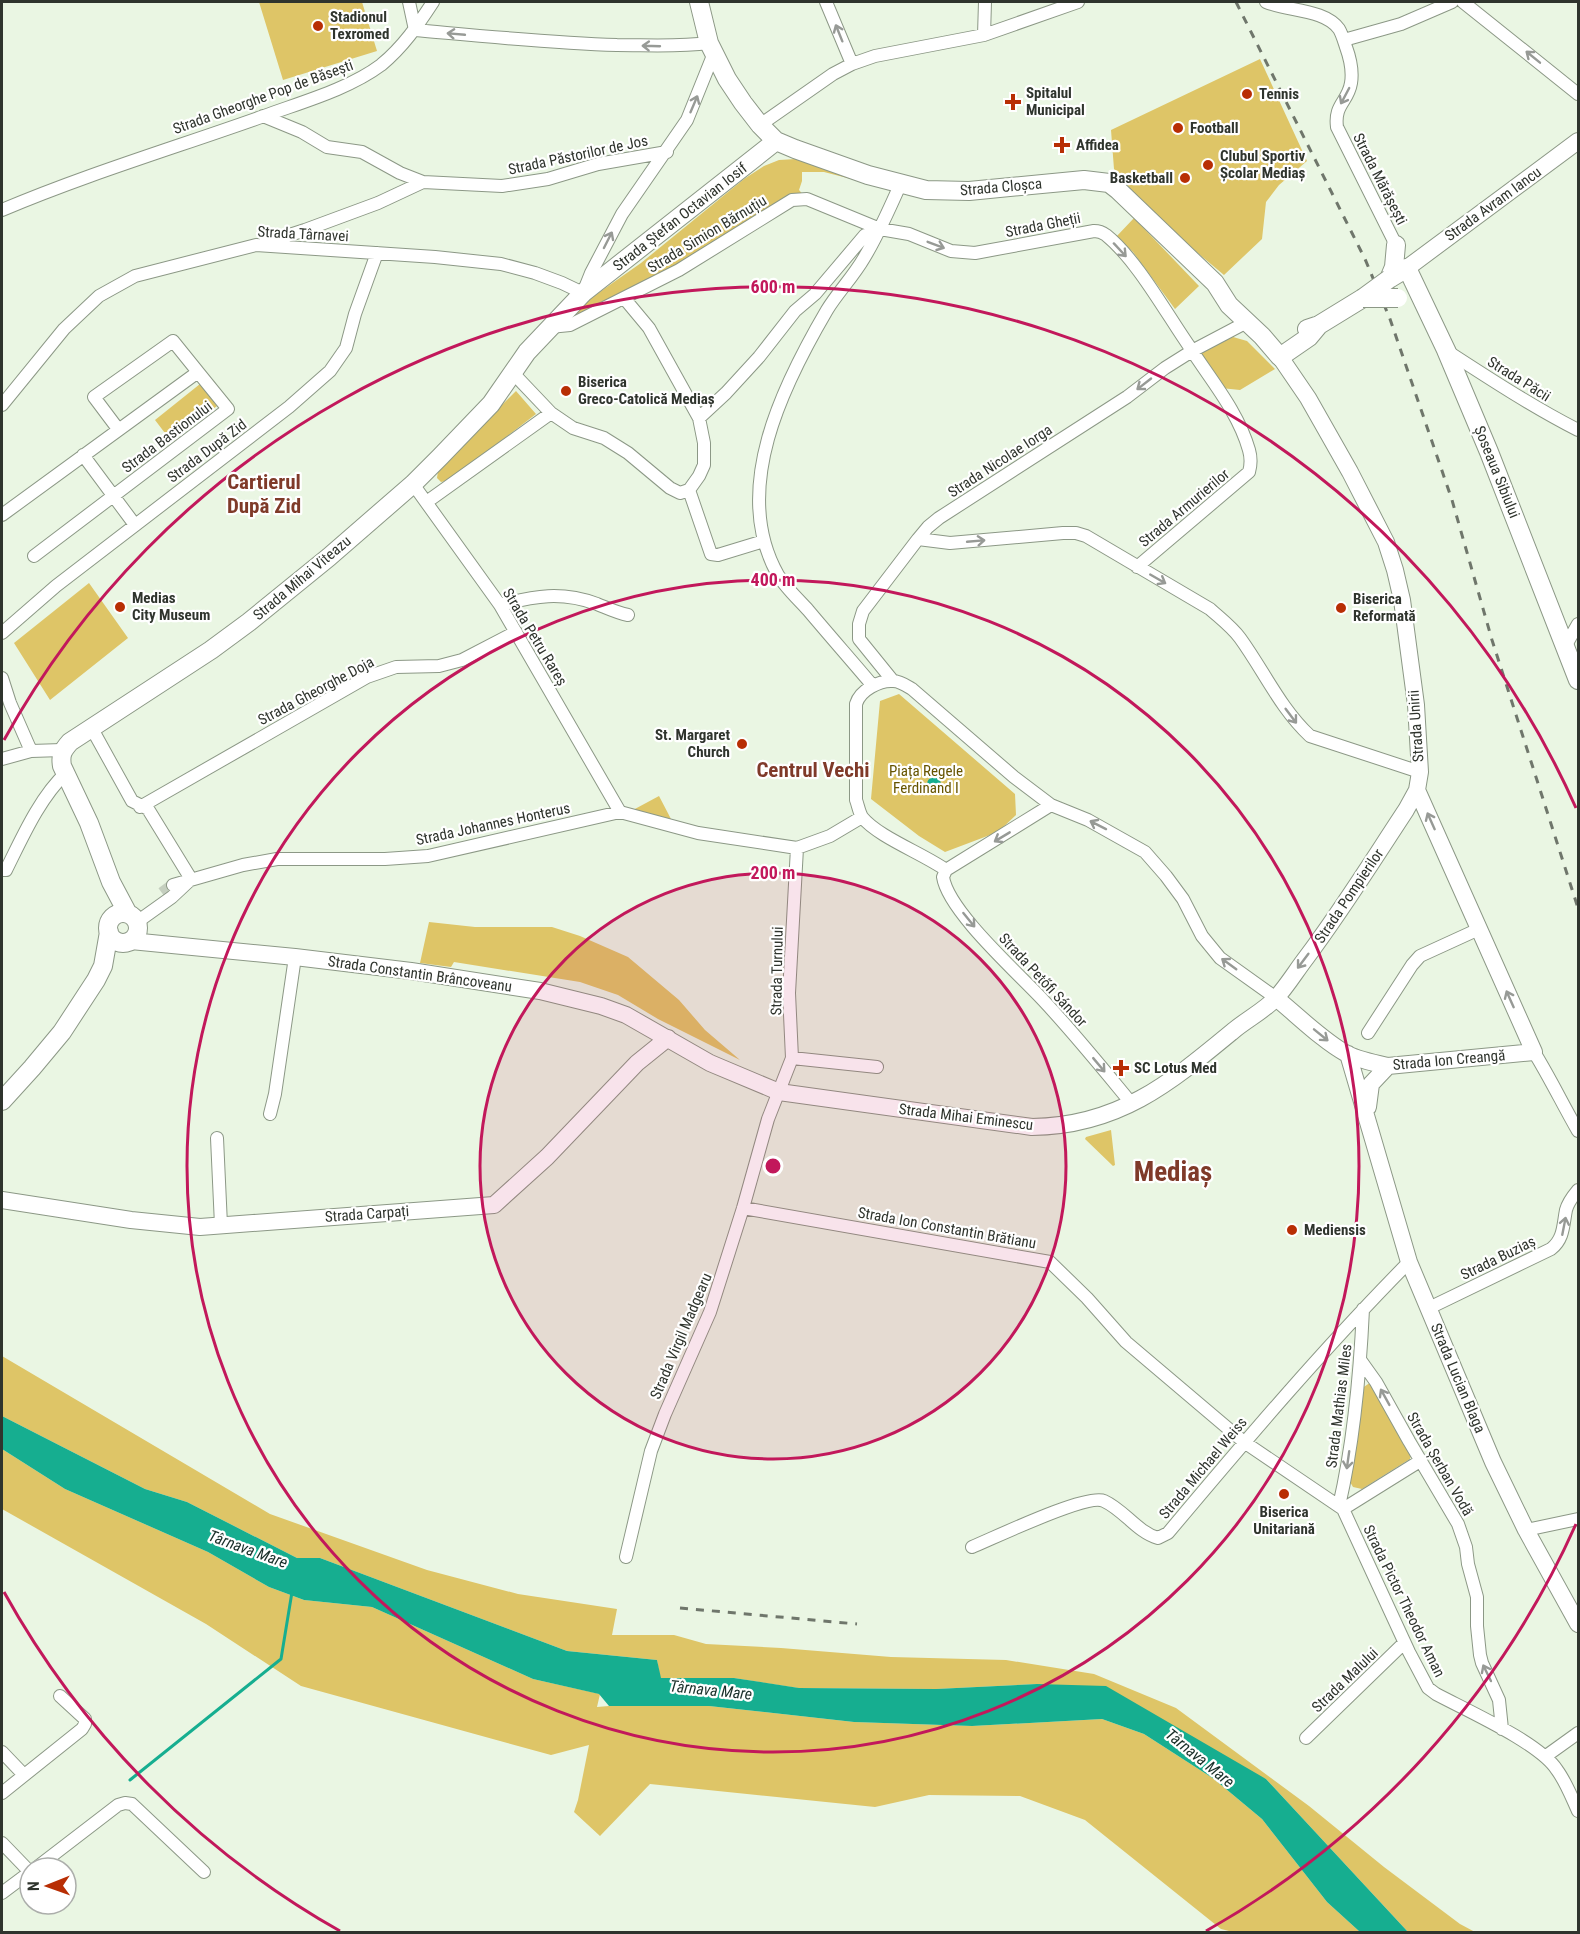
<svg xmlns="http://www.w3.org/2000/svg" width="1580" height="1934" viewBox="0 0 1580 1934" font-family="'Roboto Condensed',sans-serif">
<rect width="100%" height="100%" fill="#eaf6e3"/>
<!-- green -->
<path fill="#dec567" d="M 259,2 L 362,2 L 377,51 L 283,80 Z
M 1260,59 L 1307,161 L 1279,185 L 1266,202 L 1262,239 L 1224,275 L 1151,214 L 1114,169 L 1111,130 Z
M 796,159 L 855,180 L 824,172 L 802,172 L 802,181 L 799,190 L 807,199 L 792,200 L 570,325 L 550,327 L 641,263 L 744,179 L 764,166 L 779,160 Z
M 1134,218 L 1199,286 L 1175,309 L 1133,252 L 1116,237 Z
M 1233,337 L 1247,341 L 1275,369 L 1240,390 L 1221,388 L 1195,353 Z
M 200,384 L 217,406 L 171,441 L 155,420 Z
M 516,391 L 536,414 L 450,480 L 441,482 L 437,478 L 438,471 L 442,464 Z
M 89,583 L 128,638 L 50,700 L 14,643 Z
M 899,694 L 1015,794 L 1016,815 L 998,832 L 945,852 L 919,836 L 871,799 L 880,701 Z
M 659,796 L 671,819 L 633,810 Z
M 429,922 L 475,927 L 552,927 L 580,936 L 628,957 L 679,1000 L 705,1030 L 740,1060 L 658,1019 L 618,995 L 580,982 L 454,962 L 451,967 L 420,963 Z
M 1111,1130 L 1115,1165 L 1113,1166 L 1085,1139 L 1086,1137 Z
M 2,1356 L 270,1514 L 427,1570 L 518,1594 L 617,1609 L 612,1635 L 674,1635 L 706,1644 L 781,1648 L 891,1657 L 1006,1660 L 1094,1674 L 1176,1708 L 1309,1806 L 1384,1867 L 1460,1924 L 1475,1932 L 1408,1932 L 1266,1779 L 1037,1684 L 936,1689 L 798,1688 L 734,1678 L 660,1678 L 657,1660 L 567,1651 L 320,1558 L 297,1558 L 187,1502 L 145,1489 L 2,1416 Z
M 1371,1382 L 1412,1450 L 1410,1459 L 1362,1489 L 1353,1487 L 1346,1475 L 1358,1391 Z
M 2,1449 L 65,1489 L 208,1552 L 269,1587 L 304,1600 L 372,1607 L 533,1679 L 600,1694 L 597,1707 L 609,1706 L 709,1706 L 854,1722 L 972,1726 L 1102,1719 L 1144,1734 L 1214,1779 L 1262,1819 L 1327,1902 L 1360,1932 L 1233,1932 L 1221,1929 L 1085,1820 L 1020,1796 L 929,1795 L 875,1807 L 650,1784 L 600,1836 L 574,1812 L 578,1800 L 589,1745 L 551,1755 L 301,1686 L 206,1624 L 2,1509 Z"/>
<!-- water -->
<path fill="#16ae90" d="M927 784a7 7 0 1 1 14 0a7 7 0 1 1-14 0Z
M 2,1416 L 145,1489 L 187,1502 L 297,1558 L 320,1558 L 567,1651 L 657,1660 L 661,1678 L 734,1678 L 799,1688 L 936,1689 L 1037,1684 L 1106,1686 L 1266,1779 L 1408,1932 L 1360,1932 L 1327,1902 L 1262,1819 L 1214,1779 L 1144,1734 L 1102,1719 L 972,1726 L 854,1722 L 709,1706 L 609,1706 L 599,1694 L 533,1679 L 372,1607 L 304,1600 L 269,1587 L 208,1552 L 65,1489 L 2,1449 Z"/>
<g fill="none" stroke-linecap="round" stroke-linejoin="round">
<!-- stream -->
<path stroke="#16ae90" stroke-width="3" d="M 130,1780 L 281,1659 L 292,1592"/>
<!-- street-tunnel -->
<path stroke="#c5cfbf" stroke-width="12" stroke-dasharray="12 6" stroke-linecap="butt" d="M 162,893 L 173,885"/>
<!-- street casing -->
<g stroke="#8c9886" stroke-width="14">
<path id="street" d="M 409,2 L 415,30
M 826,2 L 852,64
M 1266,2 C 1287,11 1325,9 1339,29 C 1342,34 1344,41 1346,47 C 1350,58 1353,71 1351,83 C 1348,102 1334,104 1337,127 L 1398,249
M 1463,2 L 1578,94
M 415,30 C 482,36 550,43 617,45 C 648,45 678,47 709,43
M 984,35 L 985,2
M 1344,40 L 1401,24 L 1452,2
M 263,116 L 302,132 L 327,147 L 362,152 L 400,173 L 423,182 L 502,186 L 548,179 L 598,164 L 667,152
M 760,125 L 833,74 L 852,64 L 875,56 L 984,35 L 1078,2
M 2,210 C 87,174 177,147 264,116 C 302,102 349,89 381,65 C 403,47 418,25 433,2
M 265,243 L 305,230 L 378,203 L 423,182
M 624,298 L 649,328 L 699,418 L 704,443 L 704,465 L 699,476 L 689,490
M 550,327 L 570,325 L 679,270 L 792,200 L 807,199 L 880,229 L 909,234 L 951,251 L 975,253 L 1094,231 C 1098,231 1102,232 1106,235 C 1137,260 1166,313 1189,346 C 1210,379 1238,411 1249,450 C 1251,457 1251,465 1249,472 L 1137,567
M 1447,351 C 1490,379 1533,407 1578,430
M 2,405 L 64,329 L 99,296 L 135,276 L 256,245 L 435,257 L 501,264 L 535,273 L 562,283 L 583,293 L 591,273 L 622,214 L 687,120 L 714,53
M 551,413 L 573,428 L 604,438 L 628,453 L 670,488 L 680,493 L 689,490
M 699,418 L 726,393 L 759,357 L 795,311 L 815,294 L 865,235 L 877,234
M 83,455 L 135,525
M 413,484 L 500,605 L 620,812
M 689,490 L 711,554 L 718,555 L 764,541
M 428,501 L 551,413 L 512,372
M 2,515 L 198,372 L 173,341 L 94,397 L 118,429
M 918,539 L 950,543 L 1063,533 L 1076,533 L 1086,536 L 1210,609 C 1220,618 1232,627 1240,638 C 1264,671 1280,708 1310,736 L 1420,772
M 34,556 L 228,409 L 198,372
M 500,605 C 535,596 561,591 597,604 C 607,608 617,613 628,615
M 2,633 L 56,586 L 289,407 L 330,371 L 346,348 L 355,314 L 377,253
M 1566,645 L 1578,624
M 2,678 L 10,703 L 31,751
M 893,681 L 859,639 L 859,624 L 863,611 L 918,539 L 928,527 L 939,518 L 1127,397 L 1165,368 L 1192,351 L 1247,322
M 873,686 C 851,660 829,635 808,610 C 798,599 785,587 778,575 C 730,490 783,385 827,310 C 838,292 853,277 864,258 C 878,235 889,210 900,185
M 91,727 L 132,801 L 148,809 L 191,879
M 2,759 L 31,751 L 62,750
M 140,807 L 367,677 L 396,667 L 439,666 L 462,660 L 516,632
M 2,870 L 6,870 C 22,838 40,797 66,773
M 946,870 C 924,854 878,837 862,817 C 859,812 858,805 856,800 L 856,704 C 860,690 880,680 893,681 C 900,681 907,686 912,689 L 1014,777 L 1051,805 L 1088,820 L 1145,852 L 1166,876 L 1183,899 L 1202,936 L 1220,958 L 1276,998
M 946,870 L 943,877 C 948,911 1018,973 1043,1000 C 1074,1033 1103,1069 1132,1104
M 946,870 L 1051,805
M 173,885 L 243,865 L 277,859 L 385,859 L 428,856 L 620,812 L 698,833 L 797,848 L 830,836 L 862,817
M 137,922 L 172,897 L 188,882
M 1368,1033 L 1412,965 L 1420,956 L 1479,929
M 1534,1052 C 1550,1078 1563,1105 1578,1131
M 792,1058 L 877,1067
M 270,1114 L 275,1094 L 295,957
M 217,1138 L 221,1225
M 743,1208 L 1050,1262 L 1087,1298 L 1126,1342 L 1244,1442 L 1343,1509 L 1409,1652 L 1428,1688 L 1436,1694 C 1466,1710 1540,1743 1557,1770 C 1566,1782 1572,1798 1578,1811
M 1429,1308 L 1551,1249 C 1564,1239 1563,1225 1566,1210 C 1568,1202 1573,1196 1578,1190
M 1361,1361 L 1376,1382 L 1409,1441 L 1458,1524 L 1466,1547 L 1468,1564 L 1477,1597 L 1477,1626 L 1480,1655 L 1482,1663 L 1499,1700 L 1502,1729
M 1339,1506 C 1354,1441 1360,1375 1363,1309
M 1343,1509 L 1420,1461
M 1526,1530 L 1578,1519
M 972,1547 C 994,1538 1087,1493 1104,1501 C 1124,1510 1137,1532 1158,1538 L 1168,1533 C 1246,1440 1324,1348 1409,1262
M 626,1557 L 651,1451 L 665,1414 L 710,1312 L 743,1208 L 768,1119 L 792,1058 L 789,993 L 797,848
M 1306,1738 L 1404,1643
M 2,1752 L 24,1775
M 1546,1756 L 1578,1733
M 2,1793 L 82,1729 L 85,1724 L 85,1719 L 60,1696
M 2,1843 L 30,1872
M 36,1868 L 118,1805 L 125,1803 L 132,1804 L 204,1872
M 2,1893 L 30,1872"/>
</g>
<!-- secondary casing -->
<g stroke="#8c9886" stroke-width="18">
<path id="secondary" d="M 1407,268 L 1578,141
M 131,941 L 295,957 L 411,971 L 540,991 L 601,1006 L 626,1015 L 710,1063 L 779,1092 L 1032,1127 C 1119,1126 1170,1083 1233,1031 C 1246,1020 1265,1010 1276,998 C 1287,986 1296,971 1306,958 C 1342,910 1373,860 1406,810 L 1417,790
M 1276,998 C 1297,1015 1323,1041 1347,1054 C 1359,1060 1374,1063 1388,1066 L 1534,1052 L 1417,790 L 1420,772 L 1416,705 L 1402,600 L 1395,570 L 1386,542 L 1350,472 L 1308,398 L 1280,357
M 1348,1054 L 1409,1262 L 1493,1462 L 1526,1530 L 1578,1624
M 1368,1107 L 1371,1084 L 1388,1066
M 2,1200 L 131,1220 L 200,1227 L 494,1205 L 547,1157 L 637,1063 L 668,1038"/>
</g>
<!-- primary casing -->
<g stroke="#8c9886" stroke-width="20">
<path id="primary" d="M 699,2 L 709,43 L 727,79 L 743,103 L 760,125 L 776,141 L 795,149 L 868,175 L 926,190 L 969,191 L 1084,180 L 1109,183 L 1118,190 L 1215,283 L 1229,305 L 1262,336 L 1280,357 L 1309,337 L 1319,325
M 1389,279 L 1407,268 L 1446,350 L 1489,452 L 1578,680
M 1389,279 L 1394,267 L 1396,245
M 1307,329 L 1319,325 L 1363,298
M108 928a15 15 0 1 1 30 0a15 15 0 1 1-30 0Z
M 128,914 L 111,882 L 89,823 L 62,766 C 60,754 63,750 70,742 L 211,650 L 249,622 L 329,557 L 413,484 L 440,457 L 491,404 L 527,352 L 583,293 L 776,141
M 2,1101 L 32,1068 L 62,1032 L 96,980 L 103,966 L 109,932"/>
</g>
<!-- street -->
<use href="#street" stroke="#fff" stroke-width="12"/>
<!-- secondary -->
<use href="#secondary" stroke="#fff" stroke-width="16"/>
<!-- primary -->
<use href="#primary" stroke="#fff" stroke-width="18"/>
<!-- rail -->
<path stroke="#6f766b" stroke-width="3" stroke-dasharray="8 8" stroke-linecap="butt" d="M 1236,2 L 1365,259 L 1390,319 L 1452,500 L 1492,640 L 1578,908
M 680,1608 L 857,1624"/>
<!-- primary-bridge casing -->
<g stroke="#8c9886" stroke-width="20" stroke-linecap="butt">
<path id="primary-bridge" d="M 1363,298 L 1398,298
M 1363,298 L 1389,279"/>
</g>
<!-- primary-bridge -->
<use href="#primary-bridge" stroke="#fff" stroke-width="18"/>
</g>
<!-- one-way arrows -->
<defs><path id="oneway-shaft" d="M-6 0H5M1.5-3L5.5 0L1.5 3" fill="none" stroke-width="1.6" stroke-linecap="round" stroke-linejoin="round" transform="scale(1.5)"/></defs>
<g stroke="#979a96">
<use href="#oneway-shaft" transform="translate(839 33) rotate(-112)"/>
<use href="#oneway-shaft" transform="translate(456 34) rotate(-175)"/>
<use href="#oneway-shaft" transform="translate(651 46) rotate(-178)"/>
<use href="#oneway-shaft" transform="translate(1533 57) rotate(-141)"/>
<use href="#oneway-shaft" transform="translate(1345 96) rotate(118)"/>
<use href="#oneway-shaft" transform="translate(694 104) rotate(-67)"/>
<use href="#oneway-shaft" transform="translate(608 240) rotate(-63)"/>
<use href="#oneway-shaft" transform="translate(936 245) rotate(21)"/>
<use href="#oneway-shaft" transform="translate(1120 250) rotate(47)"/>
<use href="#oneway-shaft" transform="translate(1144 384) rotate(142)"/>
<use href="#oneway-shaft" transform="translate(976 541) rotate(-5)"/>
<use href="#oneway-shaft" transform="translate(1158 579) rotate(30)"/>
<use href="#oneway-shaft" transform="translate(1291 716) rotate(53)"/>
<use href="#oneway-shaft" transform="translate(1431 821) rotate(-114)"/>
<use href="#oneway-shaft" transform="translate(1098 825) rotate(-153)"/>
<use href="#oneway-shaft" transform="translate(1002 837) rotate(149)"/>
<use href="#oneway-shaft" transform="translate(969 920) rotate(51)"/>
<use href="#oneway-shaft" transform="translate(1303 961) rotate(127)"/>
<use href="#oneway-shaft" transform="translate(1229 964) rotate(-144)"/>
<use href="#oneway-shaft" transform="translate(1510 999) rotate(-114)"/>
<use href="#oneway-shaft" transform="translate(1321 1035) rotate(39)"/>
<use href="#oneway-shaft" transform="translate(1099 1065) rotate(50)"/>
<use href="#oneway-shaft" transform="translate(1564 1226) rotate(-79)"/>
<use href="#oneway-shaft" transform="translate(1385 1397) rotate(-119)"/>
<use href="#oneway-shaft" transform="translate(1348 1460) rotate(98)"/>
<use href="#oneway-shaft" transform="translate(1487 1673) rotate(-116)"/>
</g>
<!-- distance rings -->
<circle cx="773" cy="1166" r="293" fill="#c2185b" fill-opacity=".12"/>
<g fill="none" stroke="#c2185b" stroke-width="3">
<circle cx="773" cy="1166" r="293"/>
<circle cx="773" cy="1166" r="586"/>
<path d="M1576 1524A879 879 0 0 1 1206 1931M340 1931A879 879 0 0 1 4 1592M4 740A879 879 0 0 1 1576 808"/>
</g>
<!-- markers -->
<g fill="#b82e04" stroke="#fff" stroke-width="2">
<circle cx="318" cy="26" r="6"/>
<circle cx="1247" cy="94" r="6"/>
<path d="M1010 93h6v6h6v6h-6v6h-6v-6h-6v-6h6z"/>
<circle cx="1178" cy="128" r="6"/>
<path d="M1059 136h6v6h6v6h-6v6h-6v-6h-6v-6h6z"/>
<circle cx="1208" cy="165" r="6"/>
<circle cx="1185" cy="178" r="6"/>
<circle cx="566" cy="391" r="6"/>
<circle cx="120" cy="607" r="6"/>
<circle cx="1341" cy="608" r="6"/>
<circle cx="742" cy="744" r="6"/>
<path d="M1118 1059h6v6h6v6h-6v6h-6v-6h-6v-6h6z"/>
<circle cx="1292" cy="1230" r="6"/>
<circle cx="1284" cy="1494" r="6"/>
</g>
<g text-anchor="middle" dominant-baseline="central" stroke-width="4.5" stroke-linejoin="round" paint-order="stroke">
<!-- poi labels -->
<g font-size="15" font-weight="bold" fill="#2f342d" stroke="#fff" text-anchor="start">
<text x="330" y="17">Stadionul<tspan x="330" dy="17">Texromed</tspan></text>
<text x="1026" y="93">Spitalul<tspan x="1026" dy="17">Municipal</tspan></text>
<text x="1259" y="94">Tennis</text>
<text x="1190" y="128">Football</text>
<text x="1076" y="145">Affidea</text>
<text x="1220" y="156">Clubul Sportiv<tspan x="1220" dy="17">Școlar Mediaș</tspan></text>
<text x="1173" y="178" text-anchor="end">Basketball</text>
<text x="578" y="382">Biserica<tspan x="578" dy="17">Greco-Catolică Mediaș</tspan></text>
<text x="132" y="598">Medias<tspan x="132" dy="17">City Museum</tspan></text>
<text x="1353" y="599">Biserica<tspan x="1353" dy="17">Reformată</tspan></text>
<text x="730" y="735" text-anchor="end">St. Margaret<tspan x="730" dy="17">Church</tspan></text>
<text x="1134" y="1068">SC Lotus Med</text>
<text x="1304" y="1230">Mediensis</text>
<text x="1284" y="1512" text-anchor="middle">Biserica<tspan x="1284" dy="17">Unitariană</tspan></text>
</g>
<!-- street labels -->
<g font-size="15" fill="#2f342d" stroke="#fff">
<text transform="translate(263 97) rotate(-20)">Strada Gheorghe Pop de Băsești</text>
<text transform="translate(578 155) rotate(-12)">Strada Păstorilor de Jos</text>
<text transform="translate(1380 179) rotate(63)">Strada Mărășești</text>
<text transform="translate(1001 187) rotate(-5)">Strada Cloșca</text>
<text transform="translate(1493 204) rotate(-36)">Strada Avram Iancu</text>
<text transform="translate(680 217) rotate(-38)">Strada Ștefan Octavian Iosif</text>
<text transform="translate(1043 225) rotate(-11)">Strada Gheții</text>
<text transform="translate(303 234) rotate(3)">Strada Târnavei</text>
<text transform="translate(707 234) rotate(-31)">Strada Simion Bărnuțiu</text>
<text transform="translate(1519 379) rotate(32)">Strada Păcii</text>
<text transform="translate(167 437) rotate(-37)">Strada Bastionului</text>
<text transform="translate(207 451) rotate(-37)">Strada După Zid</text>
<text transform="translate(1000 461) rotate(-33)">Strada Nicolae Iorga</text>
<text transform="translate(1497 472) rotate(68)">Șoseaua Sibiului</text>
<text transform="translate(1184 508) rotate(-40)">Strada Armurierilor</text>
<text transform="translate(302 578) rotate(-40)">Strada Mihai Viteazu</text>
<text transform="translate(535 637) rotate(59)">Strada Petru Rareș</text>
<text transform="translate(316 691) rotate(-28)">Strada Gheorghe Doja</text>
<text transform="translate(1416 726) rotate(-94)">Strada Unirii</text>
<text transform="translate(493 824) rotate(-12)">Strada Johannes Honterus</text>
<text transform="translate(1349 896) rotate(-56)">Strada Pompierilor</text>
<text transform="translate(777 971) rotate(-89)">Strada Turnului</text>
<text transform="translate(420 974) rotate(8)">Strada Constantin Brâncoveanu</text>
<text transform="translate(1043 980) rotate(47)">Strada Petőfi Sándor</text>
<text transform="translate(1449 1060) rotate(-5)">Strada Ion Creangă</text>
<text transform="translate(966 1117) rotate(7)">Strada Mihai Eminescu</text>
<text transform="translate(367 1214) rotate(-4)">Strada Carpați</text>
<text transform="translate(947 1228) rotate(10)">Strada Ion Constantin Brătianu</text>
<text transform="translate(1498 1258) rotate(-26)">Strada Buziaș</text>
<text transform="translate(681 1336) rotate(-67)">Strada Virgil Madgearu</text>
<text transform="translate(1458 1378) rotate(67)">Strada Lucian Blaga</text>
<text transform="translate(1339 1406) rotate(-83)">Strada Mathias Miles</text>
<text transform="translate(1440 1464) rotate(60)">Strada Șerban Vodă</text>
<text transform="translate(1203 1468) rotate(-50)">Strada Michael Weiss</text>
<text transform="translate(1404 1601) rotate(64)">Strada Pictor Theodor Aman</text>
<text transform="translate(1345 1680) rotate(-44)">Strada Malului</text>
</g>
<!-- park labels -->
<g font-size="15" fill="#665400" stroke="#fff">
<text x="926" y="771">Piața Regele<tspan x="926" dy="17">Ferdinand I</tspan></text>
</g>
<!-- water labels -->
<g font-size="16" font-style="italic" fill="#192f29" stroke="#fff">
<text transform="translate(248 1549) rotate(20)">Târnava Mare</text>
<text transform="translate(711 1690) rotate(6)">Târnava Mare</text>
<text transform="translate(1200 1758) rotate(39)">Târnava Mare</text>
</g>
<!-- district labels -->
<g font-size="21" font-weight="bold" fill="#7f3a29" stroke="#fff">
<text x="264" y="482">Cartierul<tspan x="264" dy="24">După Zid</tspan></text>
<text x="813" y="770">Centrul Vechi</text>
</g>
<!-- town labels -->
<g font-size="27" font-weight="bold" fill="#7f3a29" stroke="#fff">
<text x="1173" y="1172">Mediaș</text>
</g>
</g>
<circle cx="773" cy="1166" r="9" fill="#c2185b" stroke="#fff" stroke-width="3"/>
<g font-size="18" text-anchor="middle" font-weight="bold" fill="#c2185b" stroke="#fff" stroke-width="4.5" stroke-linejoin="round" paint-order="stroke">
<text x="773" y="293">600 m</text>
<text x="773" y="586">400 m</text>
<text x="773" y="879">200 m</text>
</g>
<!-- border -->
<rect width="1580" height="1934" fill="none" stroke="#2f342d" stroke-width="6"/>
<!-- north arrow -->
<g transform="translate(48 1886) rotate(269)"><circle r="28" fill="#ffffff" stroke="#acaeab" stroke-width="1.5"/>
<path d="M0-4.5L10 22L0 15L-10 22Z" fill="#b82e04"/>
<text y="-9" font-size="16" font-weight="bold" text-anchor="middle" fill="#2f342d">N</text>
</g>
</svg>
